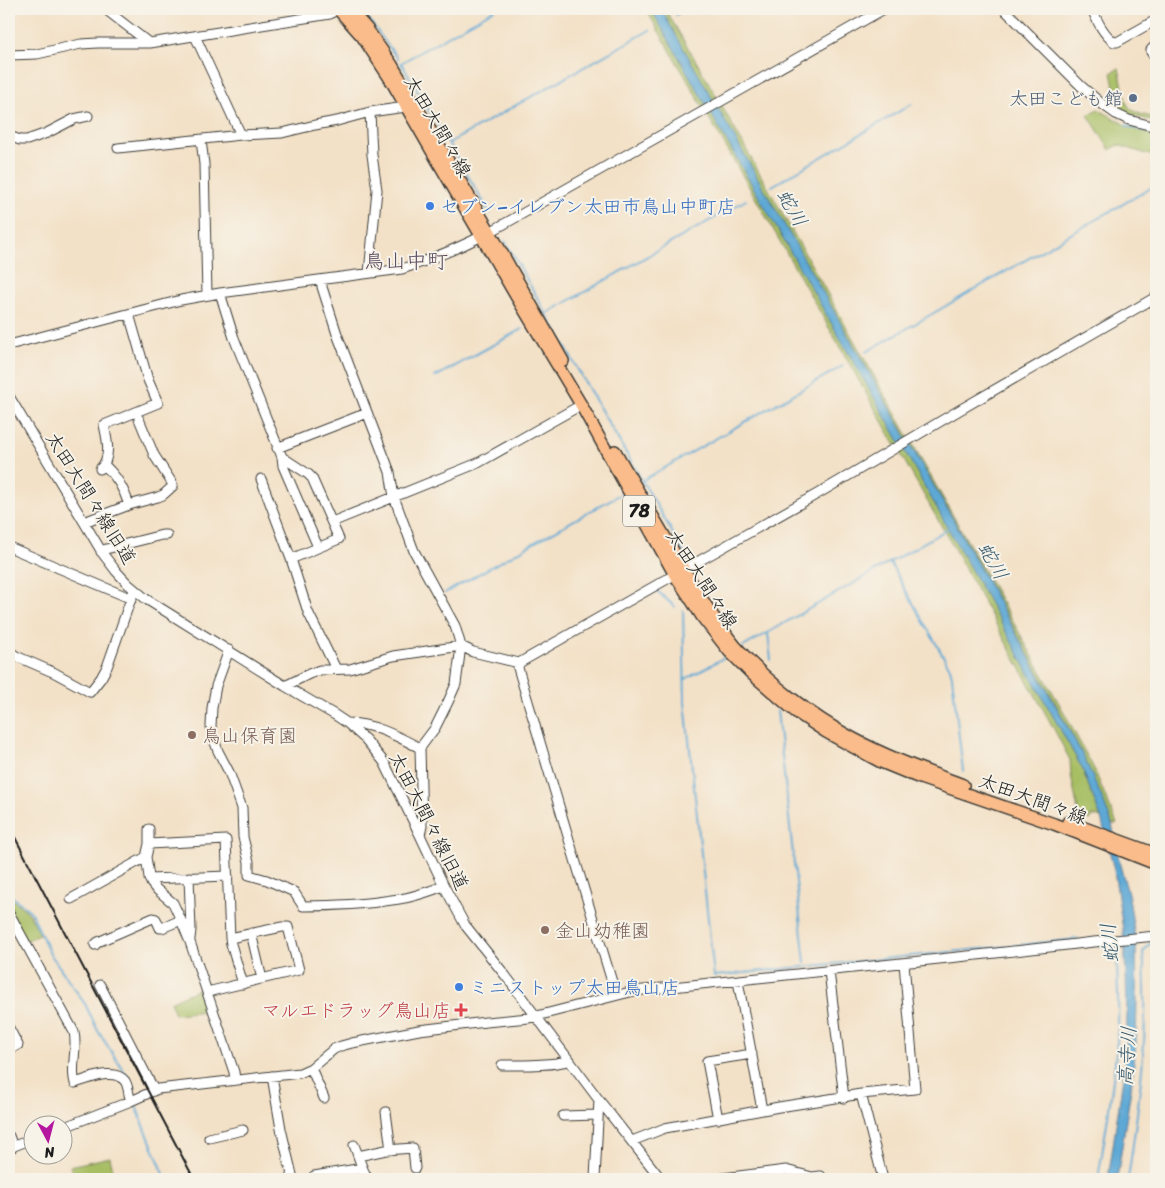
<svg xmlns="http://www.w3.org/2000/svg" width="1165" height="1188" viewBox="0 0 1165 1188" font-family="Sriracha,'Klee One',sans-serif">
<rect width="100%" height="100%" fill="#f7f3e8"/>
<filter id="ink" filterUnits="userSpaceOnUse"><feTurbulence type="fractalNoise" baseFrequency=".02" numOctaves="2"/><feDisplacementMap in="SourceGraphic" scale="10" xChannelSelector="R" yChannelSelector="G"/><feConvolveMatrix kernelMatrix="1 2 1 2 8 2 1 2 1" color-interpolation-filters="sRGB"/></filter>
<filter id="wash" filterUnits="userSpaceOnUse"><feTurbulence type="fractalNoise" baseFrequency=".0096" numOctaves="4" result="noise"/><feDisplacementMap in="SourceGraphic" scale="20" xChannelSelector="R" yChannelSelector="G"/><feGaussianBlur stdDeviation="1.12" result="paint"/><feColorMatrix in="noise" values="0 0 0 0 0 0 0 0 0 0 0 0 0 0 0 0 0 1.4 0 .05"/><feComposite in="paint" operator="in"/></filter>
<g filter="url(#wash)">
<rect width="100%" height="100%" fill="#f3e1c7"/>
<!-- green -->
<path fill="#a7be63" stroke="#626d40" d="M 646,9 L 651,9 L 911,462 L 1082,768 L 1101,818 L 1095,816 L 1091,816 L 1090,820 L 1079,816 L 1071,775 L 1070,760 L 1055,731 L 951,543 L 752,192 Z
M 661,9 L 665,9 L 703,73 L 1060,705 L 1094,769 L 1117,824 L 1112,824 L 1103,800 L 1084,757 L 1058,708 L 953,519 Z
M 1119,68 L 1126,102 C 1131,114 1145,115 1156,118 L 1156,122 L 1131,115 L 1119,109 L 1111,73 Z
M 1098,109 L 1124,124 L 1126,126 L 1156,134 L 1156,157 L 1118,145 L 1110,150 L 1088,115 Z
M 9,897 L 27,911 L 30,915 L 40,934 L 26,941 L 9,908 Z
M 198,989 L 207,1011 L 175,1014 L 170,1002 Z
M 110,1157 L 114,1174 L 87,1179 L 75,1179 L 70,1166 Z"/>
<!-- water -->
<path fill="#5da8d5" stroke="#3c6278" d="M 651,9 L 661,9 L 953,519 L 1084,757 L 1103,800 L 1112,824 L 1120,865 L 1129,897 L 1136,945 L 1137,1001 L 1136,1043 L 1131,1089 L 1117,1179 L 1108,1179 L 1122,1085 L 1126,1052 L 1127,1014 L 1126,973 L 1123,930 L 1114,870 L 1101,818 L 1082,768 L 911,462 Z"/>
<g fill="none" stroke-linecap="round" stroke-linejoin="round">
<!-- stream -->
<path stroke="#5da8d5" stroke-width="2" d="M 361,9 L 398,59
M 676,15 L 686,9
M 1126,125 L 1126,126 L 1156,134
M 449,143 L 650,30
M 772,186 L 912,104
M 490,213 L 401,63 L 495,9
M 505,241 L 598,405 L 685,554 L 692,557 L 691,559
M 546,314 L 746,200
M 866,352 L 1156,185
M 435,377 L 522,329
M 884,460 L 890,457
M 638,483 L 843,366
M 890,563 L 950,668 L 952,676 L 963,771
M 695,574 L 697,568 L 704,563
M 656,590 L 675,607
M 445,593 L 624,492
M 683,610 L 685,702 L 714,976 L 1079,939
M 768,633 L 771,660
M 743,647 L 951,527
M 684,680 L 727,656
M 777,711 L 805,962
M 10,895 L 30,911 L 32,914 L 49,952 L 85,1004 L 98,1031 L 127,1076 L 132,1085
M 135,1104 L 166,1179
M 1098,1179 C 1106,1129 1115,1078 1118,1027 C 1119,1002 1117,978 1117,953 L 1115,947 L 1100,946
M 1128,1179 C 1139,1105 1150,1028 1143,952 L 1151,943 L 1156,943"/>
</g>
</g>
<g filter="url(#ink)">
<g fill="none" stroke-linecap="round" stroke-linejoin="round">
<!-- minor casing -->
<g stroke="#3c3a36" stroke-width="11">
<path id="minor" d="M 105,9 L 149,43
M 1004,9 L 1081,86 L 1102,104 L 1116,114 L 1129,120 L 1156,127
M 1092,9 C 1097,21 1103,34 1114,42 L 1117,42 L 1156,20
M 195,36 L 241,135
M 1156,45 L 1151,50 L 1151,52 L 1156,59
M 9,55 L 37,54 L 81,44 L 98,43 L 150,43 L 330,14 L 336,9
M 9,136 L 20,140 L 27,140 L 47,133 L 74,119 L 88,116
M 201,140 L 204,164 L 207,295
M 118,148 L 241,135 L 282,133 L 315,125 L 337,121 L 370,112 L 406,107
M 369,273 L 377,190 L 372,155 L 370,112
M 322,280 L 322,287 L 337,334 L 390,472 L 394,497 L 414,551 L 455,626 L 461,646 L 456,684 L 448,702 L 435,728 L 420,748 L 422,826 L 420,835
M 220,293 L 234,338 L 282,457 L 283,466 L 318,547
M 9,345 L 181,300 L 220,293 L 402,269 C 433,259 461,247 490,232 L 884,9
M 9,396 L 103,554 L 116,571 L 128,584 L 146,599 L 285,686 L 335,715 L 347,723 L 366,740 L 384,762 L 420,835 L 444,886 L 465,925 L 505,975 L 599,1100 L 661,1179
M 277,448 L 367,413
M 282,457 L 308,474 L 312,478 L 339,539 L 291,559
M 104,465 C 117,476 124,489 129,505
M 100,469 C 112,457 107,439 104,425 L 158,403 L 148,380 L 129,314
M 261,479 L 291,559 L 308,612 L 336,669
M 84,522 L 129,505 L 158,497 L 163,495 L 173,486 L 172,483 L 154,455 L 139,419
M 332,522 L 478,463 L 581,405
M 9,547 L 132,599
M 101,552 L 106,549 L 162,535 L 167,535
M 229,650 L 216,686 L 212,708 L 211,726 L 212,734 L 218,751 L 229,772 L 242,808 L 243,837 L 249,862 L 249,875 L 267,880 L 294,892 L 303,906 C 335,906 368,904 399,899 C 415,897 429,891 444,886
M 9,651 L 16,656 L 55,673 L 90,692 L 101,678 L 107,667 L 134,590
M 519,663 L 518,668 L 573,853 L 616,995
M 285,686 L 309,674 L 320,670 L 350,669 L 393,656 L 461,646 L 473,652 L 519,663 L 819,493 L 963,408 L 1156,297
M 347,723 C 373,723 397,736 420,748
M 149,829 L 149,844 L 146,857 L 149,877 L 151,883 L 155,888 L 173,903 L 181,920 L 190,942 L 234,1072 L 235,1080
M 149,844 L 226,840 L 230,938 L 231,944 L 243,984
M 189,877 L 191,930 L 190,939
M 149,879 L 228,876
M 71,899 L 146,857
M 9,913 L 74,1032 C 78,1049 70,1068 75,1083 C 89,1079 114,1067 125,1081 C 129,1087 128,1095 131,1101
M 251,933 L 262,979
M 95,945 L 98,942 L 153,918 L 156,919 L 160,928 L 162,928 L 181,920
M 829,971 L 844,1098
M 738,981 L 762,1110
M 100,985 L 154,1090
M 207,992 L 299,970 L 288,927 L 282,927 L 230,938
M 9,1028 L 18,1045 L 9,1050
M 502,1065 C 521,1065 553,1066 570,1060
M 311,1068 L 324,1098
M 272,1076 L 281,1129 L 293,1179
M 861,1094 L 883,1179
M 386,1112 L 391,1150
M 563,1116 L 598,1115
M 718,1119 L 707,1061 L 752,1054
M 62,1128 L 131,1101 L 158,1089 L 300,1073 L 311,1068 L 334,1049 L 341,1046 L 352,1043 L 419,1030 L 486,1022 L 529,1018 L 634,991 L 996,953 L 1094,942 L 1156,936
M 9,1136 L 13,1147
M 209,1138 L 243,1130
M 632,1141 L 665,1128 L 779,1107 L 861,1094 L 915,1089 L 904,963
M 354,1145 C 359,1157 361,1168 368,1179
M 9,1148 L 32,1139
M 358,1156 L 386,1150 L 413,1148 L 415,1168
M 314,1176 L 357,1169 L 362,1170
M 595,1179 L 599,1100
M 723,1179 L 723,1178 L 786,1170 L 812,1177 L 821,1176 L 821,1179"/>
</g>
<!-- major casing -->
<g stroke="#3c3a36" stroke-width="14">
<path id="major" d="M 338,9 L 362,36 L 389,77 L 516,296 L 580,403 L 675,575 L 703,618 L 729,651 L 752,674 L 796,712 L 826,732 L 853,747 L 881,762 L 920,778 L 1054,824 L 1156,864
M 349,9 L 367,29 L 392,65 L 490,232 L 563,361
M 615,451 C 634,484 653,517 672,549 C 691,583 711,617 736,647 C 767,682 811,716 852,738 C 887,757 926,771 963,785
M 1068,822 L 1156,854"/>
</g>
<!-- minor -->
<use href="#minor" stroke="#fff" stroke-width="9"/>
<!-- major -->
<use href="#major" stroke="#f9bc8a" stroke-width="11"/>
<!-- rail -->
<path stroke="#1c1c1c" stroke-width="2" d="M 9,826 L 194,1179"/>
</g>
</g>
<!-- markers -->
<circle fill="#5c6f8a" stroke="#f7f3e8" stroke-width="2" cx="1133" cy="98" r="5"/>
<g fill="#3f7fe0" stroke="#f7f3e8" stroke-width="2">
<circle cx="430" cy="206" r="5"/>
<circle cx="459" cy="987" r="5"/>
</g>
<g fill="#8d6e63" stroke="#f7f3e8" stroke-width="2">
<circle cx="192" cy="735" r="5"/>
<circle cx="545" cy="930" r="5"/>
</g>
<path fill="#e0444e" stroke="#f7f3e8" stroke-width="2" d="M458.5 1002.5h5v5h5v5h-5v5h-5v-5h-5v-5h5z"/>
<g text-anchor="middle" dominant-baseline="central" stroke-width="4" stroke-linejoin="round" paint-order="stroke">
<!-- shield labels -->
<rect fill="#f7f3e8" stroke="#5e5c59" stroke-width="1" x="623" y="495.5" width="32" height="31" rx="4"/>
<g font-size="18" font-weight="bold" fill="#1c1c1c">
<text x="639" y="511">78</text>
</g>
<!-- service labels -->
<g font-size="19" fill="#4e5e75" stroke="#f7f3e8" text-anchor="end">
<text x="1123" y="98">太田こども館</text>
</g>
<!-- street labels -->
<g font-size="19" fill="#1c1c1c" stroke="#f7f3e8">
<text transform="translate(438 126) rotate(60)">太田大間々線</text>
<text transform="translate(91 498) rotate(58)">太田大間々線旧道</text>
<text transform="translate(702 579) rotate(57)">太田大間々線</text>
<text transform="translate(1033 799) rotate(20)">太田大間々線</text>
<text transform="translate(429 821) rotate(63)">太田大間々線旧道</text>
</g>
<!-- shop labels -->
<g font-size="19" fill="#366cbe" stroke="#f7f3e8" text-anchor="start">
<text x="440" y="206">セブン−イレブン太田市鳥山中町店</text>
<text x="469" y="987">ミニストップ太田鳥山店</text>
</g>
<!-- education labels -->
<g font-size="19" fill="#785e54" stroke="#f7f3e8" text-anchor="start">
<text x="202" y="735">鳥山保育園</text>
<text x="555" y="930">金山幼稚園</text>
</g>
<!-- health labels -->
<g font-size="19" fill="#be3a42" stroke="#f7f3e8" text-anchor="end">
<text x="451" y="1010">マルエドラッグ鳥山店</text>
</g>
<!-- water labels -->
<g font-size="20" font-style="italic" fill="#395b6f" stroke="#f7f3e8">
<text transform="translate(792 208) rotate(60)">蛇川</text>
<text transform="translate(993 561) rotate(61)">蛇川</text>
<text transform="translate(1110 943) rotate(-96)">蛇川</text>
<text transform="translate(1127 1056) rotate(-86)">高寺川</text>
</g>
<!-- quarter labels -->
<g font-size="21" fill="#5a4c62" stroke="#f7f3e8">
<text x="406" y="261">鳥山中町</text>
</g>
</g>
<!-- margin -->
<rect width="1165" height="1188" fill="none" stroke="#f7f3e8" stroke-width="30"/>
<!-- north arrow -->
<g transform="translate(48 1140) rotate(173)"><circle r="24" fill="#f7f3e8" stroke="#9f9d96"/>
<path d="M0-4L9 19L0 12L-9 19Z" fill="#b5179e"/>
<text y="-8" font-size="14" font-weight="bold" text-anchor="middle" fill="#1c1c1c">N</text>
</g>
</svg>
